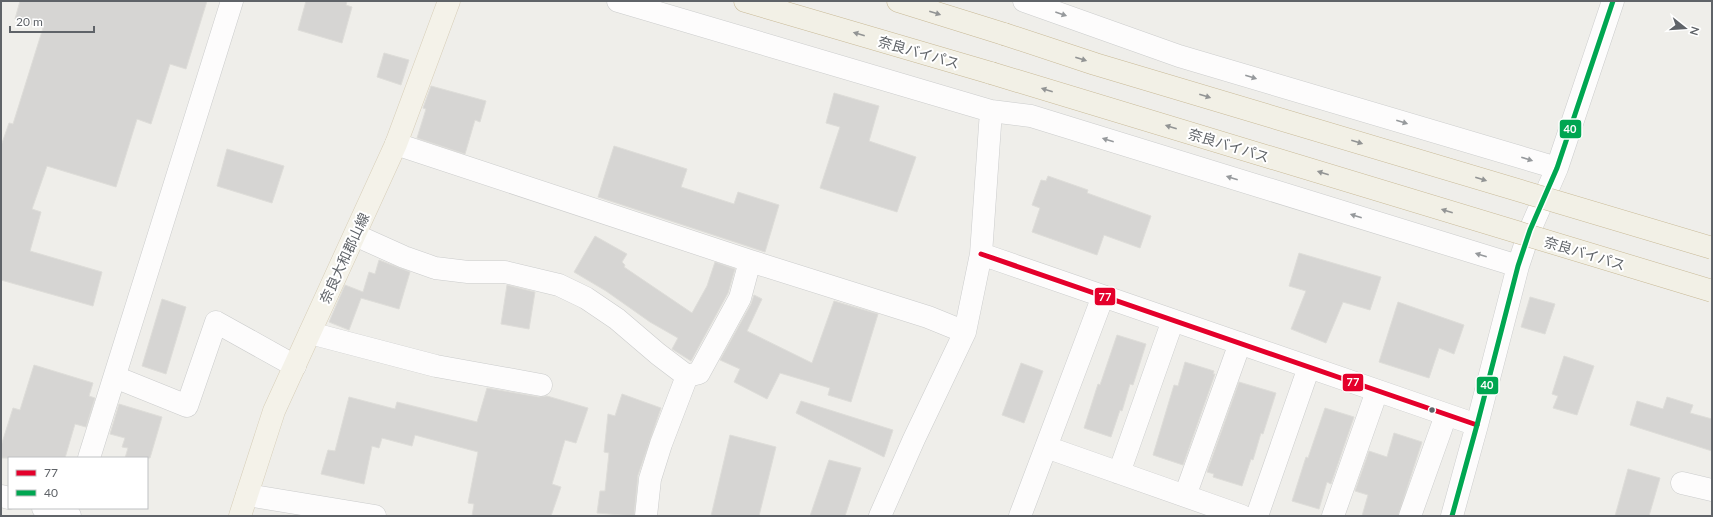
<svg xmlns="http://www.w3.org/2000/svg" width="1713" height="517" viewBox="0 0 1713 517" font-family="Lato,'Noto Sans JP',sans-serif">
<rect width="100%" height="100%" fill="#efeeea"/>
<!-- building -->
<path fill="#d6d5d3" stroke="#deddd9" d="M 20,1 L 207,1 L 186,69 L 170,64 L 151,124 L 137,119 L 116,187 L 47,166 L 32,209 L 41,212 L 30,251 L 102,272 L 93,306 L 1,280 L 1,146 L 9,123 L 13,124 L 43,28 L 15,19 Z
M 306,1 L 347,1 L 346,5 L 352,7 L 342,43 L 298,30 Z
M 384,53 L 409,60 L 401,85 L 377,77 Z
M 431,86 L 486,101 L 480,122 L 475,120 L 465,154 L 417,138 L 426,109 L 423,108 Z
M 834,93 L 879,106 L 869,141 L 916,157 L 897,212 L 820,188 L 840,127 L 826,123 Z
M 614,146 L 687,169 L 681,187 L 734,204 L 738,192 L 779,205 L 765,252 L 598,197 Z
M 227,149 L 284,166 L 272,203 L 217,186 Z
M 1048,176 L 1088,190 L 1087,193 L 1151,216 L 1140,248 L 1104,235 L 1097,255 L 1032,232 L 1040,208 L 1032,205 L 1041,180 L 1046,181 Z
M 595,236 L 627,254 L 622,262 L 625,265 L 624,267 L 692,313 L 707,286 L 715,262 L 735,269 L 728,293 L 691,361 L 672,349 L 678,338 L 650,322 L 606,291 L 574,272 Z
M 1299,253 L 1381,277 L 1370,310 L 1343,302 L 1326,343 L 1291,329 L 1306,291 L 1289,286 Z
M 379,260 L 410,272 L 399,309 L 361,298 L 349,330 L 329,322 L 345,285 L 363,292 L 369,272 L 375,274 Z
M 507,285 L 535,292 L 529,329 L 501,324 Z
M 754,295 L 762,299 L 747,331 L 812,363 L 834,301 L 878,314 L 851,402 L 828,395 L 830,388 L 780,373 L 767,399 L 734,382 L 740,369 L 720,360 L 751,304 Z
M 1530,297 L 1555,304 L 1545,334 L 1521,327 Z
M 162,299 L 186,307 L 166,374 L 142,366 Z
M 1398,302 L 1464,325 L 1454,354 L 1439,348 L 1429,378 L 1379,362 Z
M 1117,335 L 1146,344 L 1133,385 L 1130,384 L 1122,411 L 1120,410 L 1111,437 L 1084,428 L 1098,384 L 1100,385 Z
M 1564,356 L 1594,366 L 1577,415 L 1553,408 L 1558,396 L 1552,394 Z
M 1185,362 L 1214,371 L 1213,374 L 1215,374 L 1183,465 L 1153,455 L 1174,385 L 1178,386 Z
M 1021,363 L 1043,371 L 1024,423 L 1002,415 Z
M 34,365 L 93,383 L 89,396 L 95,398 L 86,427 L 75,424 L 65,458 L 1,458 L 1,446 L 13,408 L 20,410 Z
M 1239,382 L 1276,393 L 1263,434 L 1261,433 L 1253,460 L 1251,459 L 1242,486 L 1213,477 L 1214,474 L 1207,472 Z
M 487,388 L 539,397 L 547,396 L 588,408 L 576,443 L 565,440 L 552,484 L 561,487 L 551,516 L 472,516 L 474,504 L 468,503 L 478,452 L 415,435 L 412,446 L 382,438 L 379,448 L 372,446 L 364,484 L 321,474 L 328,450 L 335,451 L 349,397 L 395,409 L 397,402 L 477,422 Z
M 622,394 L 661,408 L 638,475 L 634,516 L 597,513 L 600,491 L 605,491 L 609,453 L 604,452 L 608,414 L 615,416 Z
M 1667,397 L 1693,405 L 1690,413 L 1712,419 L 1712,451 L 1630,425 L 1637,401 L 1663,409 Z
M 801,401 L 893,430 L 884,457 L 796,413 Z
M 119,404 L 162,417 L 150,458 L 125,458 L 128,448 L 122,447 L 125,438 L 110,434 Z
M 1325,408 L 1354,417 L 1331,484 L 1327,482 L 1319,509 L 1292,501 L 1306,457 L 1308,458 Z
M 1394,433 L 1422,442 L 1398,516 L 1362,516 L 1368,495 L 1355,491 L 1369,451 L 1387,457 Z
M 730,435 L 776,447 L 759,516 L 711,516 Z
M 829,460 L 861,468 L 845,516 L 810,516 Z
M 1628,469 L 1660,478 L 1649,516 L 1615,516 Z"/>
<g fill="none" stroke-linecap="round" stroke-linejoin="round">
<!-- minor casing -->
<g stroke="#cbcccc" stroke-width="23">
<path id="minor" d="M 618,1 L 991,111 L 1031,116 L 1518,266
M 1024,1 L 1179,56 L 1557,168
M 396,144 L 750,261 L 928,317 L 965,332
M 355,235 L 404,257 L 435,268 L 468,272 L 505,272 L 559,285 L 586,298 L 617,319 L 658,354 L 687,376 L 661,444 L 650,479 L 646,516
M 981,254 L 1477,425
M 310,333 L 436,366 L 541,385
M 687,376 L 699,373 L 740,298 L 750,261
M 115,377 L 187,406 L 216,322 L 295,366
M 1046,447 L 1242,516
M 89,458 L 232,1
M 1119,473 L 1173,320
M 1682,483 L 1712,490
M 247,495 L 375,516
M 1,496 L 9,498
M 1185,496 L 1240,343
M 43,508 L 70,516
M 880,516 L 914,439 L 965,332 L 981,254 L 991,111
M 1020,516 L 1103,296
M 1257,516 L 1309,367
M 1333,516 L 1377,391
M 1410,516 L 1446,415
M 1452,516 L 1477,425 L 1518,266 L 1530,230 L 1557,168 L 1613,1"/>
</g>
<!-- primary casing -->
<g stroke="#d7ceb8" stroke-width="23">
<path id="primary" d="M 240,516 L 274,411 L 396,144 L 449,1"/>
</g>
<!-- trunk casing -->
<g stroke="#c8b996" stroke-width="23">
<path id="trunk" d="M 745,1 L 991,73
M 898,1 L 1004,34"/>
</g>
<!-- minor -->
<use href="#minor" stroke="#fdfcfc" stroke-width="22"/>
<!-- primary -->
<use href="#primary" stroke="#f4f2e9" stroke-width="22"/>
<!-- trunk -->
<use href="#trunk" stroke="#f2f0e6" stroke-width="22"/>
<!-- trunk-bridge casing -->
<g stroke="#c8b996" stroke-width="23" stroke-linecap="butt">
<path id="trunk-bridge" d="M 1004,34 L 1095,64 L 1712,248
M 991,73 L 1712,291"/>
</g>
<!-- trunk-bridge -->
<use href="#trunk-bridge" stroke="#f2f0e6" stroke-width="22"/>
<!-- bus-1 casing -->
<g stroke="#fff" stroke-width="8">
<path id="bus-1" d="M 981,254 L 1477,425"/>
</g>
<!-- bus-2 casing -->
<g stroke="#fff" stroke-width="8">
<path id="bus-2" d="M 1452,516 L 1477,425 L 1518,266 L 1530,230 L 1557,168 L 1613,1"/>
</g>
<!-- bus-1 -->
<use href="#bus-1" stroke="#e4002b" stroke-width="5"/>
<!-- bus-2 -->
<use href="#bus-2" stroke="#00a651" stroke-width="5"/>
</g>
<!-- one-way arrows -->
<defs><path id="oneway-solid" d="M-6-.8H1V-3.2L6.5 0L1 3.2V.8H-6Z"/></defs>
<g fill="#929494">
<use href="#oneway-solid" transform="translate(935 13) rotate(17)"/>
<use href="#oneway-solid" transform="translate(859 34) rotate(-164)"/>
<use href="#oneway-solid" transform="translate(1081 59) rotate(18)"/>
<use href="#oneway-solid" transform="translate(1047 90) rotate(-163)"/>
<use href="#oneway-solid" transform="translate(1205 96) rotate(17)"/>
<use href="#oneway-solid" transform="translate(1171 127) rotate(-163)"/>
<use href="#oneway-solid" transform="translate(1357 142) rotate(17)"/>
<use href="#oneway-solid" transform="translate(1323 173) rotate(-163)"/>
<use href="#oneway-solid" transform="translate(1481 179) rotate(17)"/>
<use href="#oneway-solid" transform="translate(1447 211) rotate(-163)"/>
</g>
<g fill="#96999c">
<use href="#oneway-solid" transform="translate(1061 14) rotate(19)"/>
<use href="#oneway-solid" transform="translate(1251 77) rotate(17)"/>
<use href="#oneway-solid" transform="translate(1402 122) rotate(17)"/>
<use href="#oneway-solid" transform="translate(1108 140) rotate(-163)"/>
<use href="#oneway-solid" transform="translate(1527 159) rotate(17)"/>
<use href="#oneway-solid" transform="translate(1232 178) rotate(-163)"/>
<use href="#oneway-solid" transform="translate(1356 216) rotate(-163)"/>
<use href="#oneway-solid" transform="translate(1481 255) rotate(-163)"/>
</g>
<!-- markers -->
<circle fill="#5f6368" stroke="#fff" stroke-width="1.5" cx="1432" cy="410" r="3.5"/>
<g text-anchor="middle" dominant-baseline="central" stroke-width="4" stroke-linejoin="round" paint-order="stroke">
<!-- street labels -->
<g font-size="14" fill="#5f6368" stroke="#fff">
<text transform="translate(919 52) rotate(16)">奈良バイパス</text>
<text transform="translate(1229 145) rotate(17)">奈良バイパス</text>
<text transform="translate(1585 253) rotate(17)">奈良バイパス</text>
<text transform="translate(344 258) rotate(-65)">奈良大和郡山線</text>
</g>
</g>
<g stroke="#fff" stroke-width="1.5">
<rect x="1559" y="119" width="23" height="20" rx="4" fill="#00a651"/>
<rect x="1094" y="287" width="22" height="19" rx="4" fill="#e4002b"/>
<rect x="1342" y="373" width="22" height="19" rx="4" fill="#e4002b"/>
<rect x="1476" y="376" width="23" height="19" rx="4" fill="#00a651"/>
</g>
<g font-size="11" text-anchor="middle" font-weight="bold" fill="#fff">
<text x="1570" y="133">40</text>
<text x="1105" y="301">77</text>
<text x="1353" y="386">77</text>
<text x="1487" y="389">40</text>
</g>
<!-- border -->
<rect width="1713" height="517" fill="none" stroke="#5f6368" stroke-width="4"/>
<!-- legend -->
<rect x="8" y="457" width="140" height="52" fill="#ffffff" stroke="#bfc1c3"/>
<rect x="16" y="470" width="20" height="6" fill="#e4002b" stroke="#bfc1c3"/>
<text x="44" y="477" font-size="12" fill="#5f6368">77</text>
<rect x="16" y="490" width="20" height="6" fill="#00a651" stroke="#bfc1c3"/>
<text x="44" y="497" font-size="12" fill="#5f6368">40</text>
<!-- north arrow -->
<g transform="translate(1685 28) rotate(107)" stroke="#ffffff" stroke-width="3" paint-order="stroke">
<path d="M0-3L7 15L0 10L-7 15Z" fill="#5f6368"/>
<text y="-6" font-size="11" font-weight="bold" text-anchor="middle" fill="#5f6368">N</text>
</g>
<!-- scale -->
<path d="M10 26v6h84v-6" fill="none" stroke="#5f6368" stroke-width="2"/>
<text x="16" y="26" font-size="12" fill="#5f6368" stroke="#ffffff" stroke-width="3" paint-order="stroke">20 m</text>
</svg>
